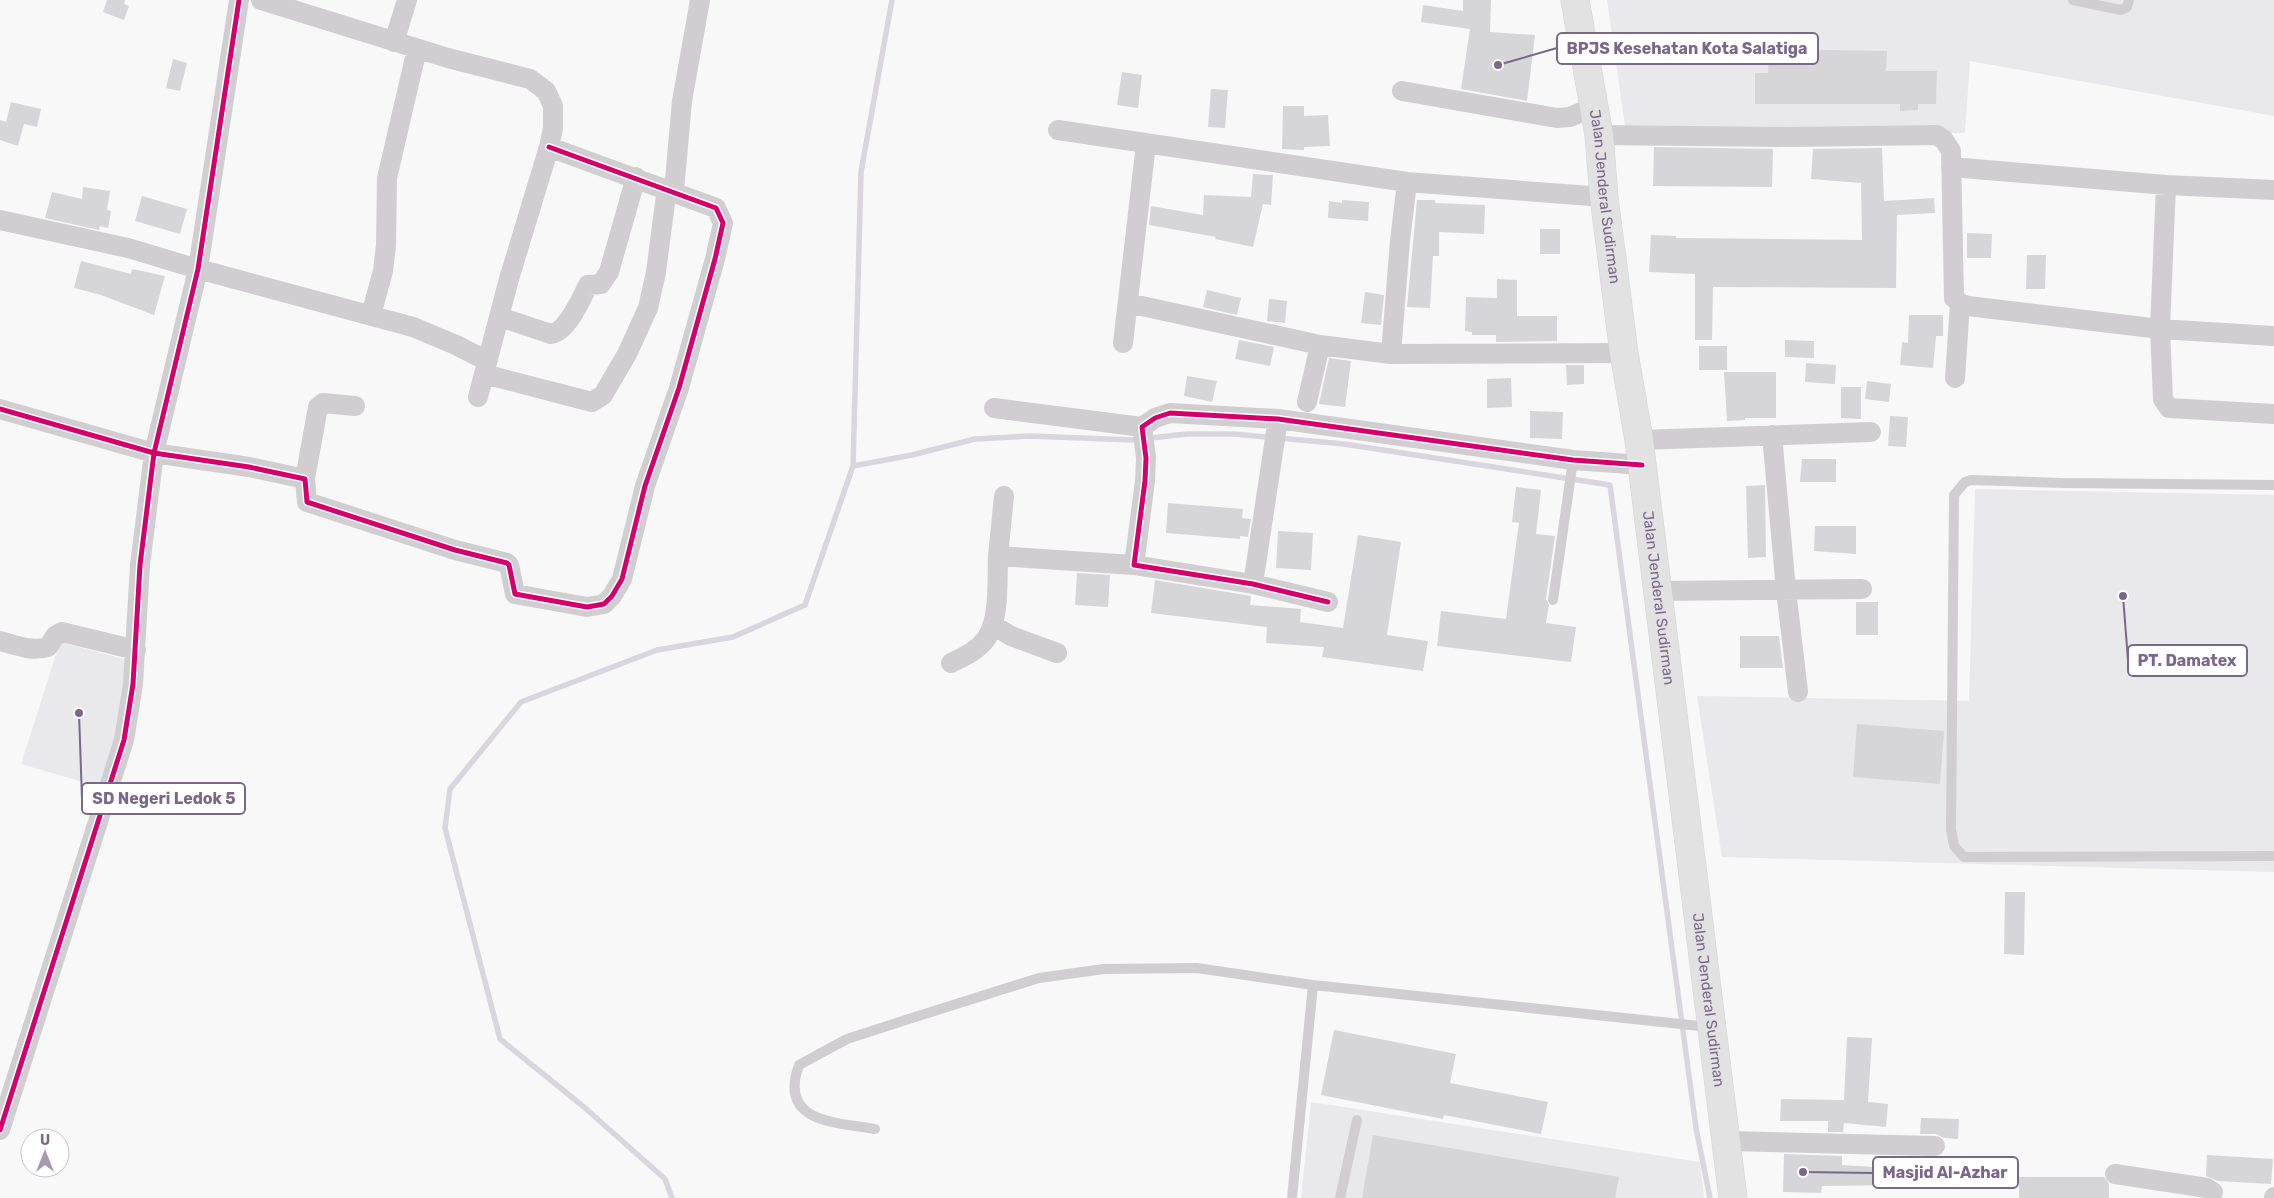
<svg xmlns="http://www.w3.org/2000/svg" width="2274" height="1198" viewBox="0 0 2274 1198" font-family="Rubik,sans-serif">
<rect width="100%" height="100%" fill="#f8f8f8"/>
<!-- built -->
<path fill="#e9e8ea" d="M 1607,0 L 2274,0 L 2274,116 L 1970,61 L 1965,133 L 1626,133 Z
M 1975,489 L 2274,495 L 2274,872 L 1722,857 L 1697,696 L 1969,701 Z
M 60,642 L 131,661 L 107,789 L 21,764 Z
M 1311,1102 L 1700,1162 L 1704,1198 L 1301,1198 Z"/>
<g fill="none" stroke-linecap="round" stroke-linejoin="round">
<!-- stream -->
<path stroke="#dad6e0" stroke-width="5.5" d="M 853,466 L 912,455 L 975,439 L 1030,436 L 1133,440 L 1187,434 L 1234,434 L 1344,444 L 1610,485 L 1696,1128 L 1710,1198
M 672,1198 L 665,1179 L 584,1107 L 500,1039 L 445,828 L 450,789 L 521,702 L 657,650 L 733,637 L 805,605 L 853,466 L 861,172 L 892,0"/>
</g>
<!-- building -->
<path fill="#d6d5d8" d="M 107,0 L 125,0 L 124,4 L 129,6 L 124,20 L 103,12 Z
M 1463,0 L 1491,0 L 1490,32 L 1535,35 L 1527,101 L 1461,89 L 1470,29 L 1421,22 L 1423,5 L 1463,11 Z
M 1769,49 L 1887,51 L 1886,71 L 1937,71 L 1936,104 L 1918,104 L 1918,110 L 1900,111 L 1900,104 L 1755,104 L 1755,73 L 1768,73 Z
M 173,59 L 187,63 L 180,91 L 166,88 Z
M 1122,72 L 1142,75 L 1138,108 L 1117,105 Z
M 1211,89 L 1228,90 L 1225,128 L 1208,127 Z
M 11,102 L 41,109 L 37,127 L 24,124 L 18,146 L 0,140 L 0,120 L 6,122 Z
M 1283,106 L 1304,106 L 1304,116 L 1328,115 L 1330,146 L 1304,147 L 1304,150 L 1282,149 Z
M 1654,147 L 1773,149 L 1772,187 L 1653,186 Z
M 1882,148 L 1884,201 L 1934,198 L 1935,213 L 1897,215 L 1896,288 L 1713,287 L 1712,340 L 1695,340 L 1695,274 L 1649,272 L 1651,235 L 1676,236 L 1676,238 L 1862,240 L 1861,183 L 1811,179 L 1813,149 Z
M 1253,174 L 1273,175 L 1271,205 L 1263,204 L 1253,247 L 1215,239 L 1216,237 L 1149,225 L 1151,206 L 1203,215 L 1204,195 L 1251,197 Z
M 83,187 L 110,191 L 107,210 L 111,211 L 108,228 L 100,226 L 99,230 L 45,218 L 52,192 L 82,199 Z
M 142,196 L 187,209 L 180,234 L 135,221 Z
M 1342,200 L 1369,202 L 1368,221 L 1328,218 L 1329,201 L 1342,203 Z
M 1417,200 L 1435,200 L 1435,203 L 1485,205 L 1484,234 L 1439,232 L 1439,256 L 1433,256 L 1430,308 L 1407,307 Z
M 1540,229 L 1560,229 L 1560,254 L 1540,254 Z
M 1967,233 L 1992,234 L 1991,258 L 1967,258 Z
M 2027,255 L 2046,255 L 2045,289 L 2026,289 Z
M 81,261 L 131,274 L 132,269 L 165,276 L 154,315 L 101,295 L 74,288 Z
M 1497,279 L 1517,280 L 1517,316 L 1557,316 L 1557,341 L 1496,342 L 1496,335 L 1472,335 L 1472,332 L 1465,331 L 1466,297 L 1497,298 Z
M 1207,290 L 1241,298 L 1237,315 L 1203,307 Z
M 1365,292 L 1384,295 L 1381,325 L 1361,323 Z
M 1269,299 L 1287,301 L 1285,323 L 1267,321 Z
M 1909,315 L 1943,315 L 1943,336 L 1936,336 L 1933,368 L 1900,365 L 1902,342 L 1908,343 Z
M 1239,340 L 1274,347 L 1270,366 L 1235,359 Z
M 1785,340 L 1814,341 L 1814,358 L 1785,357 Z
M 1699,346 L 1727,346 L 1727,370 L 1699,370 Z
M 1329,358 L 1351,361 L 1345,407 L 1319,404 Z
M 1806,363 L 1836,365 L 1835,384 L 1805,382 Z
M 1566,365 L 1584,365 L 1584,384 L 1567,385 Z
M 1724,372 L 1776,372 L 1776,418 L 1745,418 L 1745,420 L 1727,421 Z
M 1187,376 L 1217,381 L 1212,402 L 1184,396 Z
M 1511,378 L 1512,407 L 1487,408 L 1487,379 Z
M 1867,381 L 1891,384 L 1889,402 L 1865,399 Z
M 1841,387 L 1861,387 L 1861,419 L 1841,418 Z
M 1530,411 L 1563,412 L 1562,439 L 1530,438 Z
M 1890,416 L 1908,417 L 1906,447 L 1888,446 Z
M 1802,459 L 1836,459 L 1836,482 L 1800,482 Z
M 1765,485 L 1766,557 L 1748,558 L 1746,486 Z
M 1516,487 L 1541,490 L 1536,534 L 1555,536 L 1546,599 L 1549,605 L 1546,623 L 1576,627 L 1571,662 L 1437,646 L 1441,611 L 1506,619 L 1519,523 L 1512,522 Z
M 1168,503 L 1243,509 L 1242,518 L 1251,519 L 1248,537 L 1240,536 L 1240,539 L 1166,533 Z
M 1815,526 L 1856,526 L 1856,554 L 1814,551 Z
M 1278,531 L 1313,533 L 1311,570 L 1276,568 Z
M 1358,535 L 1401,542 L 1387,635 L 1428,641 L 1423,671 L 1322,657 L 1324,647 L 1266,643 L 1267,627 L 1151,613 L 1155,580 L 1251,596 L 1250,605 L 1301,609 L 1300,622 L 1343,628 Z
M 1077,573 L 1110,575 L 1108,607 L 1075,605 Z
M 1856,602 L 1878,602 L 1878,635 L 1856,635 Z
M 1740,636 L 1779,636 L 1783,668 L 1740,668 Z
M 1857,724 L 1944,731 L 1940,784 L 1853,777 Z
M 2005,892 L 2025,892 L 2024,955 L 2004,954 Z
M 1334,1030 L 1456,1054 L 1450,1083 L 1548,1102 L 1541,1134 L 1444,1115 L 1443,1119 L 1321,1095 Z
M 1847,1037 L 1872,1038 L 1868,1102 L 1888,1104 L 1886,1127 L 1844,1123 L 1843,1132 L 1828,1132 L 1828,1121 L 1780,1121 L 1781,1099 L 1844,1100 Z
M 1921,1118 L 1959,1119 L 1958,1139 L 1944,1138 L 1936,1134 L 1920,1134 Z
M 1373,1135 L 1619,1177 L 1615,1198 L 1362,1198 Z
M 1784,1154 L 1842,1156 L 1842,1165 L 1874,1167 L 1874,1156 L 1900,1157 L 1899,1185 L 1822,1186 L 1821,1193 L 1783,1192 Z
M 2207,1155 L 2273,1159 L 2271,1184 L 2218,1181 L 2206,1176 Z
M 2019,1177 L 2104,1177 L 2109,1184 L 2109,1198 L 2019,1198 Z"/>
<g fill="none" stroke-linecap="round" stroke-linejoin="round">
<!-- primary casing -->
<g stroke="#d6d4d6" stroke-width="29">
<g id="primary">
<path id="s1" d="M 1575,0 L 1599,135 L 1604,197 L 1624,353 L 1639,440 L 1733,1198"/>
</g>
</g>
<!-- service -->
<path stroke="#d0ced1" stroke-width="10" d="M 2073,0 L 2121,10 L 2127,7 L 2129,0
M 2274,485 L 2063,483 L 1971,480 L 1965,482 L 1954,495 L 1951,829 L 1954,846 L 1964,857 L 2274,856
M 1553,600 L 1573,460
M 875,1129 C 835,1122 778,1123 799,1065 L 847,1039 L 912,1018 L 1039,978 L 1104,969 L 1197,968 L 1313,985 L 1709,1027
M 1292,1198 L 1313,985
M 1340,1198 L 1357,1120"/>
<!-- minor -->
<path stroke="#d0ced1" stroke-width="20" d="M 261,0 L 448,58 L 530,79 L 546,91 L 553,106 L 553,128 L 549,147 L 509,279 L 484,374 L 592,402 L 603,395 L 627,354 L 648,308 L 656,272 L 667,188
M 394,42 L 407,0
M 1402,91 L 1557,118 L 1570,117 L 1593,107
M 1058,130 L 1407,182 L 1604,197
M 1599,135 L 1790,137 L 1937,135 L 1944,140 L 1951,151 L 1954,298 L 1960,303 L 1968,306 L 2160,329 L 2274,336
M 1951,167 L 2166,185 L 2274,190
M 2166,185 L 2160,329 L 2163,399 L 2169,408 L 2274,414
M 674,191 L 682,101 L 700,0
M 0,220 L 128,248 L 198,269 L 413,327 L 456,345 L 487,361
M 1128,303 L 1320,345 L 1391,354 L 1624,353
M 371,315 L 383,271 L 386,245 L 387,178 L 417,49
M 500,317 L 551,334 C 568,331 581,299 588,285 L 601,284 L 609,272 L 636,177
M 1123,343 L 1146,144
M 1391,354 L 1400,241 L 1407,182
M 1955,378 L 1960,303
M 478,397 L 484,374
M 1307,402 L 1320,345
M 994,408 L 1142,427
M 0,409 L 154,453 L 249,467 L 305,479 L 307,502 L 455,550 L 507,563 L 509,565 L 515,594 L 587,607 L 593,606 L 604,604 L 612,596 L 622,579 L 645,486 L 679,388 L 715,259 L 723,223 L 716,208 L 549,147
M 1772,435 L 1786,590 L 1798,692
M 1639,440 L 1871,432
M 305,479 L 318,407 L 323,403 L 355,406
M 998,556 L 1004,496
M 1253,584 L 1278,419
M 1658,591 L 1862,589
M 1328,602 L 1253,584 L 1134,565 L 1145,481 L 1146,458 L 1142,427 L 1155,418 L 1170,413 L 1278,419 L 1573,460 L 1642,465
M 993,625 L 1011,636 L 1057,653
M 0,641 C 16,645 31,652 48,647 L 55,636 L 62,632 L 136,650
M 951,663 C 963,657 977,651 986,639 C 1000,620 997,579 998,556 L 1134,565
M 0,1130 L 124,740 L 133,684 L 140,565 L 154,453 L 198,269 L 239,0
M 1726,1141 L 1935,1146
M 2115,1174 L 2207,1188 L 2213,1192 L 2211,1198
M 2274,1198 L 2274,1197"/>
<!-- primary -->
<use href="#primary" stroke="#e3e2e3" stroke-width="28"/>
<!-- cycleway casing -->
<g stroke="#fff" stroke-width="8">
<path id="cycleway" d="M 0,409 L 154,453 L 249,467 L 305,479 L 307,502 L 455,550 L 507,563 L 509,565 L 515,594 L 587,607 L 593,606 L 604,604 L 612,596 L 622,579 L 645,486 L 679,388 L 715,259 L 723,223 L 716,208 L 549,147
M 1328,602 L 1253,584 L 1134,565 L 1145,481 L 1146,458 L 1142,427 L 1155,418 L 1170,413 L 1278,419 L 1573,460 L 1642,465
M 0,1130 L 124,740 L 133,684 L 140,565 L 154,453 L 198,269 L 239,0"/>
</g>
<!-- cycleway -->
<use href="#cycleway" stroke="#d6006c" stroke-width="5"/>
</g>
<g text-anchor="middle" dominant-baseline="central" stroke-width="5" stroke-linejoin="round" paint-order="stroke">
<!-- street labels -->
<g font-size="15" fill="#7b678a" stroke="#fff">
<text stroke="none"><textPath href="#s1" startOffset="199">Jalan Jenderal Sudirman</textPath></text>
<text stroke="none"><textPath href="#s1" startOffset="604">Jalan Jenderal Sudirman</textPath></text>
<text stroke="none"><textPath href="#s1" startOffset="1009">Jalan Jenderal Sudirman</textPath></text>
</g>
</g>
<!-- callouts -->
<path fill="none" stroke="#7b678a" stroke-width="2" d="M1498 65L1557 48M2123 596L2128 660M79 713L82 799M1803 1172L1873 1173"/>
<g fill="#7b678a" stroke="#fff" stroke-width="2">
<circle cx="1498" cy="65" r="5"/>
<circle cx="2123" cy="596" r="5"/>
<circle cx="79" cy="713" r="5"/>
<circle cx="1803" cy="1172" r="5"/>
</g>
<g fill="#fff" stroke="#7b678a" stroke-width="2">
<rect x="1557" y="33" width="261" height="31" rx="5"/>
<rect x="2128" y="645" width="119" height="31" rx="5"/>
<rect x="82" y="783" width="163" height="31" rx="5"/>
<rect x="1873" y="1157" width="145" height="31" rx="5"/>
</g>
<g font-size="16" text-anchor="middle" font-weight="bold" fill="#7b678a">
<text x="1687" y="54">BPJS Kesehatan Kota Salatiga</text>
<text x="2187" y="666">PT. Damatex</text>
<text x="164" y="804">SD Negeri Ledok 5</text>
<text x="1945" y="1178">Masjid Al-Azhar</text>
</g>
<!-- north arrow -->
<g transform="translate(45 1153)"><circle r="24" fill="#ffffff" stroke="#cac2d0"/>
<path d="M0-4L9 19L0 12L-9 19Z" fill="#a79ab0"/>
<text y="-8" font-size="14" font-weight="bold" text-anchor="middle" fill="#7b678a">U</text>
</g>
</svg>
